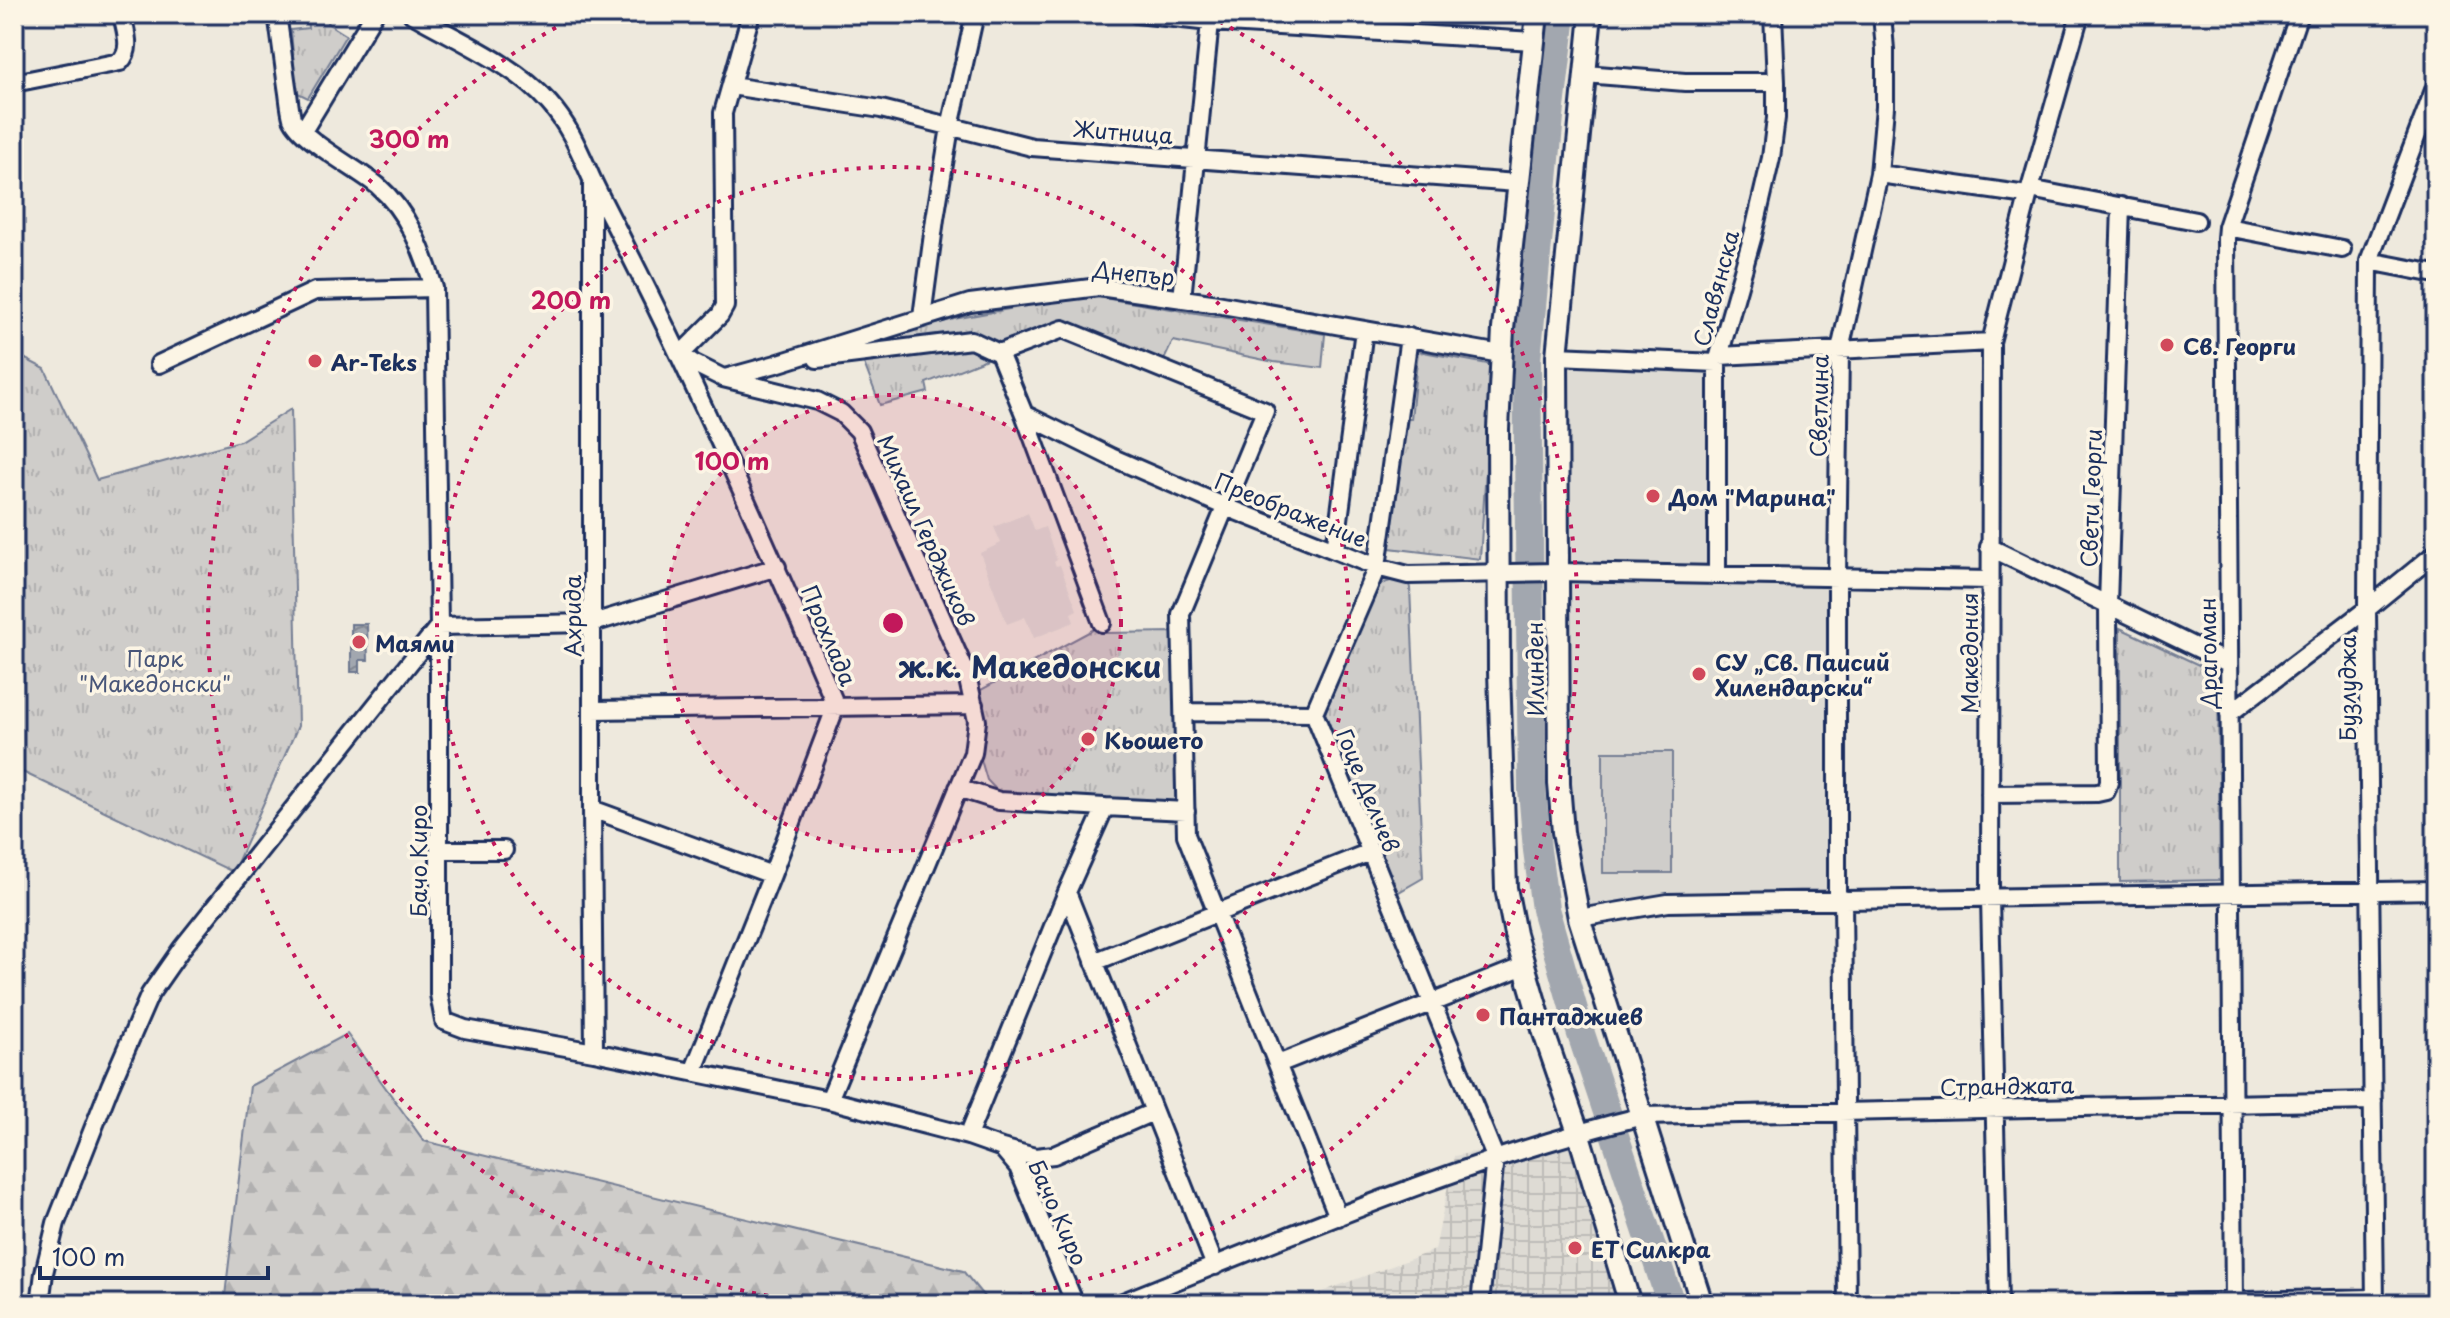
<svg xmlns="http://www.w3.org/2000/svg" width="2450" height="1318" viewBox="0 0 2450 1318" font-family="'Playpen Sans',sans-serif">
<defs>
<pattern id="industrial-grid" width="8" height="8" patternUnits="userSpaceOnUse" patternTransform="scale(2)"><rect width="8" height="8" fill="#dedbd4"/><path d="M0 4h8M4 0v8" fill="none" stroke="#bebcb8"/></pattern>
<pattern id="forest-firs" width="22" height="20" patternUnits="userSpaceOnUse" patternTransform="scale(2)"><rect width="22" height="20" fill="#cfcdca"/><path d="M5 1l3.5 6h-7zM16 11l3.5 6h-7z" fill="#b1b0b0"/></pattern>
<pattern id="park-tufts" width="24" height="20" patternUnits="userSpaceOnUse" patternTransform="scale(2)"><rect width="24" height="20" fill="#cfcdca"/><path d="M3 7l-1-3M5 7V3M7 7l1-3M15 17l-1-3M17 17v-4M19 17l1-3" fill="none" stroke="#b1b0b0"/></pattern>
<pattern id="water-waves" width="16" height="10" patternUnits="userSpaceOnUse" patternTransform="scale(2)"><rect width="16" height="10" fill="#a2a7af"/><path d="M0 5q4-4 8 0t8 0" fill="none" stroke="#838892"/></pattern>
</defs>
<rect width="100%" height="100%" fill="#eee9dd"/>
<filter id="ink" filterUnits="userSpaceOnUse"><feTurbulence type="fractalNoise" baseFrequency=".0125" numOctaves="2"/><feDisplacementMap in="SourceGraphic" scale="16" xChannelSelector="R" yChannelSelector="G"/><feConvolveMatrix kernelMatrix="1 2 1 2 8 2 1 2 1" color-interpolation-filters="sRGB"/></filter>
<g filter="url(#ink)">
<!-- built -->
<path fill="#dedbd4" d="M1563 361 1712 367 1711 567 1564 565Z
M1028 513 1035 531 1045 527 1057 560 1054 562 1056 566 1060 565 1077 610 1071 613 1074 622 1034 638 1025 617 1007 624 980 553 1001 543 994 527Z
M1568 580 1832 581 1829 891 1676 892 1590 906 1574 855 1568 766Z"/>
<!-- industrial -->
<path fill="url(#industrial-grid)" d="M1578 1132 1630 1304H1289L1435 1250 1454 1156Z"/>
<!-- forest -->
<path fill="url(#forest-firs)" stroke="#757e94" stroke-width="2" d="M347 1034 424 1141 963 1271 990 1304H224L250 1086Z"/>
<!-- park -->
<path fill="url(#park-tufts)" stroke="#757e94" stroke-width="2" d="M307 14H332L327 23 346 35 308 98 296 92 291 30 308 28Z
M1239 14H1440V26Z
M1085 295 1325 334 1322 368 1274 362 1173 341 1164 360 1064 319 995 347 829 354 954 319Z
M967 344 989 358 926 383 928 392 880 405 862 358Z
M1418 351 1493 365 1480 559 1390 548 1398 428 1402 419H1411Z
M14 353 45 369 97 480 240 441 291 409 298 726 233 872 14 768Z
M1393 580 1408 582 1410 588 1423 878 1397 893 1325 713 1376 590 1381 584Z
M1100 626 1103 633 1178 632 1182 809 1002 796 987 780 979 753 977 692Z
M2120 628 2218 674 2220 880 2120 882Z"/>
<!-- garden -->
<path fill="#cfcdca" stroke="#757e94" stroke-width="2" d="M1603 752H1672V873H1603Z"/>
<!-- water -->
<path fill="url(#water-waves)" stroke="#6c778f" stroke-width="2" d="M351 624H367L368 660H360V672H351Z"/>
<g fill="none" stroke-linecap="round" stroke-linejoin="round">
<!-- river -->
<path stroke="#a2a7af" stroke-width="28" d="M1562 14 1550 116 1527 360 1532 789 1537 850 1545 909 1580 1031 1671 1304"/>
<!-- minor casing -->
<g stroke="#1b2f5e" stroke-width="22">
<path id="minor" d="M277 14C281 40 284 67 288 93 289 101 290 111 292 118 301 140 358 169 378 186 408 212 423 251 434 288L439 626V994L444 1021 465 1029 594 1052 829 1100 968 1136 1002 1148 1018 1167 1075 1304
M412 14C457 40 515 64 549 103 569 125 579 150 591 177 602 201 615 224 626 247 702 397 770 552 836 706L772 875 693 1072
M1137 14 1210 22 1534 41
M1585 74 1685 82H1776
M14 83 120 62C133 49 125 31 122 14
M731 86 881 109 1032 147 1517 183
M303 131 374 14
M1879 174 2027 195 2030 189 2196 221
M592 184V809L594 1052
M2227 227 2342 249
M2369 261 2436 274
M1182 299 1210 22
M922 317 935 219 950 127 975 14
M1409 337 1377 567 1314 713 1495 1157 1480 1304
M999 353 1063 329 1265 411 1181 614 1186 835 1338 1217
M681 354 720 315 725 306 723 113 751 14
M682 355 693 363 723 378 817 401 841 413 859 431 967 675 977 721 973 753 829 1100
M1557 356 1717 363
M1719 356 1991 342
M817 359 971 340 999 353 1024 414 1102 623
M159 364 315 291 434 288
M725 378 776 364 970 303 1099 287 1211 303 1501 354
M1024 414 1111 457 1226 507 1377 567 1408 575 1557 572 1990 580
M1989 547 2228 663
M1335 550 1364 330
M1717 575V363L1753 235 1771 158 1776 118V82L1773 14
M592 710 974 705
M1184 712 1314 713
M2229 714 2367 609 2436 553
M958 788 999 801 1105 807
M1990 794 2097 793 2106 791 2109 782 2108 604 2121 206
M592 809 772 875
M440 850H504
M1067 892 1215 1266
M1837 899V577L1840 350 1879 174 1885 107V50L1882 14
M1843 899 1847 1304
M1579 918 1668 903 2436 890
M1094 962 1370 852
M1278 1064 1524 966
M968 1136 1067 892 1105 807 1186 811
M1002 1148 1035 1157 1054 1155 1153 1112
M40 1304 44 1273 56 1223 110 1086 150 994 182 948 439 626 593 623 777 567
M1118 1304C1291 1236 1462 1160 1643 1116L2373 1101
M1999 1304 1990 898 1991 342 2030 189 2080 14
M2117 1304 2375 1298
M2234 1304 2226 238 2227 227 2299 14
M2375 1304 2367 609 2369 261 2436 85"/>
</g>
<!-- major casing -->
<g stroke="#1b2f5e" stroke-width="26">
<path id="major" d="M1537 14 1503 329 1498 429 1499 671 1506 888 1515 934 1544 1033 1578 1132 1630 1304
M1591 14 1557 356 1559 784 1563 832 1579 918 1702 1304"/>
</g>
<!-- minor -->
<use href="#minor" stroke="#fcf5e5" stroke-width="16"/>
<!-- major -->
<use href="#major" stroke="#fcf5e5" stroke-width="20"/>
</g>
</g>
<!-- distance rings -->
<circle cx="893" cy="623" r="228" fill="#c2185b" fill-opacity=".12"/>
<g fill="none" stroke="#c2185b" stroke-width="4" stroke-dasharray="4 8">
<circle cx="893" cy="623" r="228"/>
<circle cx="893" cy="623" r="456"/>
<path d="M827 1304A684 684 0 0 1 577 16M1209 16A684 684 0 0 1 959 1304"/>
</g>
<!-- markers -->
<g fill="#d1495b" stroke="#fcf5e5" stroke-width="3">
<circle cx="2167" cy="345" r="8"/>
<circle cx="315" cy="361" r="8"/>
<circle cx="1653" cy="496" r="8"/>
<circle cx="359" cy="642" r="8"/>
<circle cx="1699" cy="674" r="8"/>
<circle cx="1088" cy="739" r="8"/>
<circle cx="1483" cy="1015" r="8"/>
<circle cx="1575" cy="1248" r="8"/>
</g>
<g text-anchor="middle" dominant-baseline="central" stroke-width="7" stroke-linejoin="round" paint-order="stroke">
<!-- street labels -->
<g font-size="22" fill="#1b2f5e" stroke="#fcf5e5">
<text transform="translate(1123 131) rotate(4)">Житница</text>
<text transform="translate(1134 272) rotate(6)">Днепър</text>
<text transform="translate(1715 288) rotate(-75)">Славянска</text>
<text transform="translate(1818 406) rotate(-89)">Светлина</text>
<text transform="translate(2090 498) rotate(-88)">Свети Георги</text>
<text transform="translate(1291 509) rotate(22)">Преображение</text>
<text transform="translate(927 530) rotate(66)">Михаил Герджиков</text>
<text transform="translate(571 616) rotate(-90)">Ахрида</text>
<text transform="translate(830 635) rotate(67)">Прохлада</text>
<text transform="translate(1968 653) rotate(-90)">Македония</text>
<text transform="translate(2207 653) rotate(-91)">Драгоман</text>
<text transform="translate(1534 669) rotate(-91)">Илинден</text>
<text transform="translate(2346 688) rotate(-90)">Бузлуджа</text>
<text transform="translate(1369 790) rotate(68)">Гоце Делчев</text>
<text transform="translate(417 861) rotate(-90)">Бачо Киро</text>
<text transform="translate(2007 1085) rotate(-1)">Странджата</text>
<text transform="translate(1059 1212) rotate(66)">Бачо Киро</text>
</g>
<!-- poi labels -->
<g font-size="22" font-weight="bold" fill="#1b2f5e" stroke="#fcf5e5" text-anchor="start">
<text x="2183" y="345">Св. Георги</text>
<text x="331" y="361">Ar-Teks</text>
<text x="1669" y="496">Дом "Марина"</text>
<text x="375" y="642">Маями</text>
<text x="1715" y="661">СУ „Св. Паисий<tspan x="1715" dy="25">Хилендарски“</tspan></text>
<text x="1104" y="739">Кьошето</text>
<text x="1499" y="1015">Пантаджиев</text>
<text x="1591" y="1248">ЕТ Силкра</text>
</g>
<!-- park labels -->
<g font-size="22" fill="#485679" stroke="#fcf5e5">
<text x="155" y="657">Парк<tspan x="155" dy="25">"Македонски"</tspan></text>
</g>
<!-- district labels -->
<g font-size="30" font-weight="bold" fill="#1b2f5e" stroke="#fcf5e5">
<text x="1030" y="665">ж.к. Македонски</text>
</g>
</g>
<circle cx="893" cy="623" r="12" fill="#c2185b" stroke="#fcf5e5" stroke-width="4"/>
<g font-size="24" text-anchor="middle" font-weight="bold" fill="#c2185b" stroke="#fcf5e5" stroke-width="7" stroke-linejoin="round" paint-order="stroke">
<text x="409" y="148">300 m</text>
<text x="571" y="309">200 m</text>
<text x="732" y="470">100 m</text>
</g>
<!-- margin -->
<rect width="2450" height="1318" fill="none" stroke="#fcf5e5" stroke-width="48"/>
<rect x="24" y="24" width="2402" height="1270" fill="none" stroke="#1b2f5e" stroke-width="3" filter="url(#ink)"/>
<!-- scale -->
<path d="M40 1266v12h228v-12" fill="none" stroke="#1b2f5e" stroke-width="4"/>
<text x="52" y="1266" font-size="24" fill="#1b2f5e" stroke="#fcf5e5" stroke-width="6" paint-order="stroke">100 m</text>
</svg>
